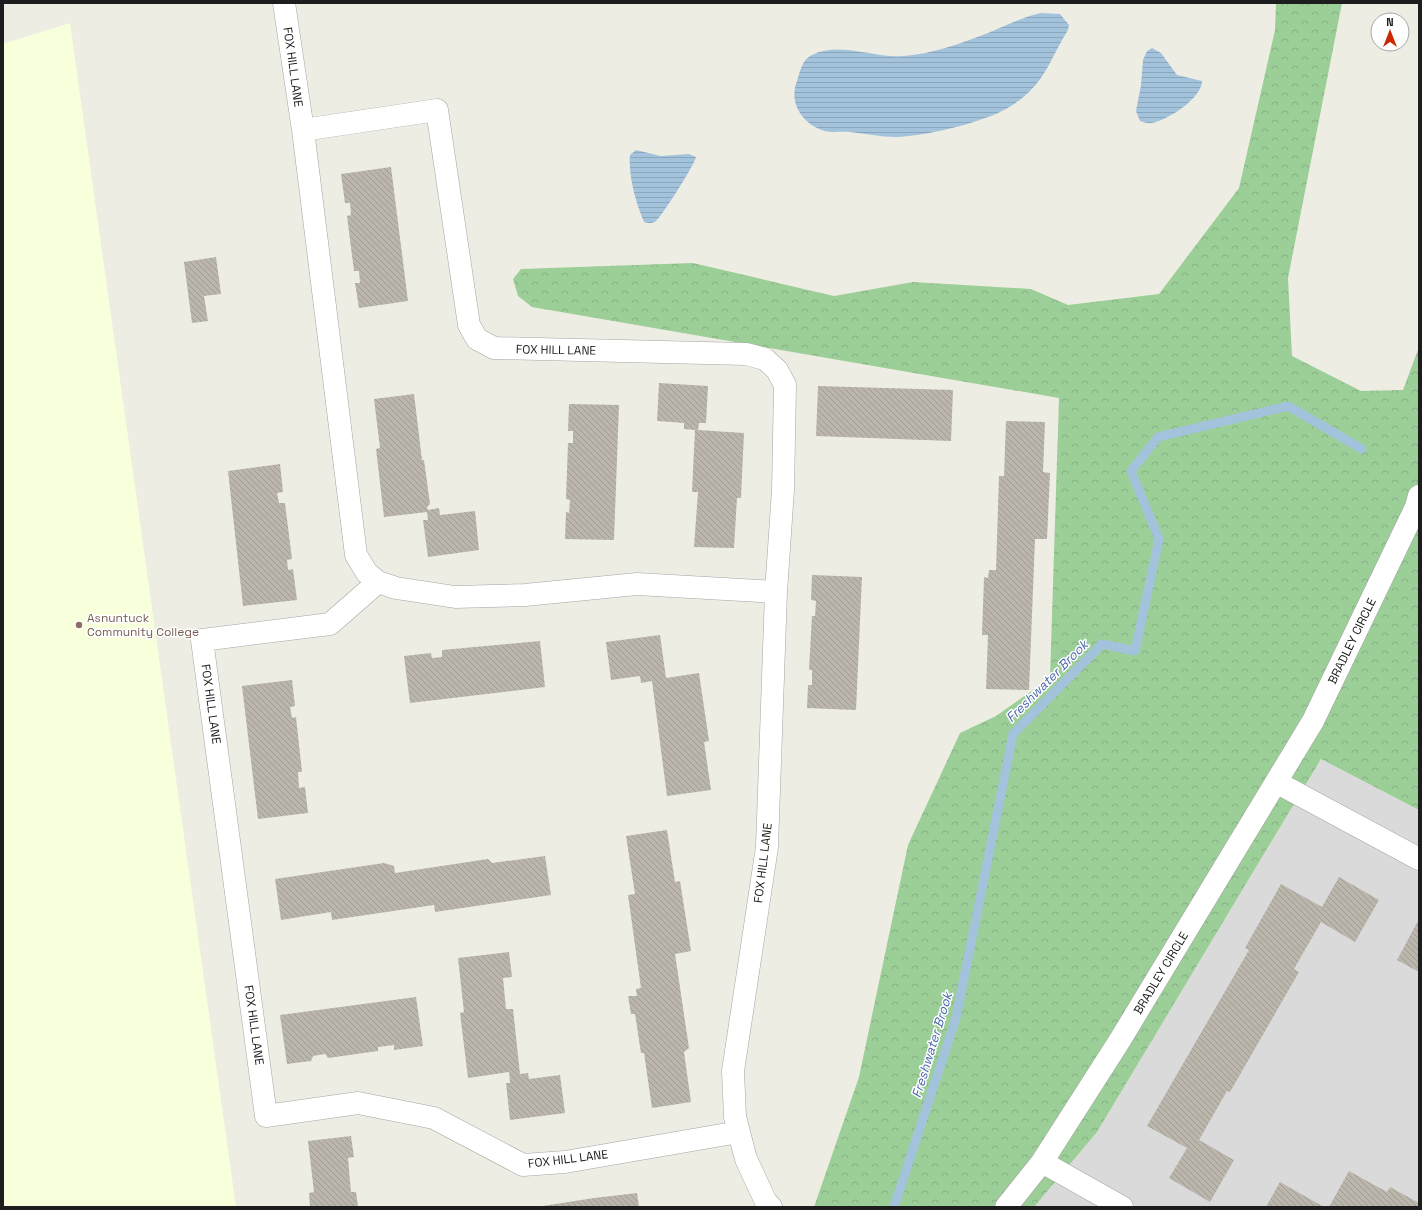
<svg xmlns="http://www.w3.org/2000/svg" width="1422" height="1210" viewBox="0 0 1422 1210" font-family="'Space Grotesk',sans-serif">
<defs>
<pattern id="forest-crowns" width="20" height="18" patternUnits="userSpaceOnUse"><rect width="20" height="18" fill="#9cce98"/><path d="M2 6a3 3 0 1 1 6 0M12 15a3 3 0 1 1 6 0" fill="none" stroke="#86b083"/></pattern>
<pattern id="water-rules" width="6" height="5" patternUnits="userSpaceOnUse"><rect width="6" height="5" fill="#a3c3dc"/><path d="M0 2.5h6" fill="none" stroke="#8ca7bc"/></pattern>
<pattern id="building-back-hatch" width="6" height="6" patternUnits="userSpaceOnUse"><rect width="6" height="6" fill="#bbb6ac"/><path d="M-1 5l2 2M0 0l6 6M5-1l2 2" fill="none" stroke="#a09c94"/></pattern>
</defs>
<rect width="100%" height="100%" fill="#eeede3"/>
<!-- residential -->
<path fill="#dbdada" d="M1321 759 1419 810V1207H1034L1097 1132Z"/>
<!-- education -->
<path fill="#f8ffdb" d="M70 23 236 1207H3V44Z"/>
<!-- forest -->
<path fill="url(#forest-crowns)" d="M1276 3H1342L1288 278 1292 356 1361 391 1403 390 1419 347V810L1321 759 1097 1132 1034 1207H814L859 1077 908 845 960 733 996 716 1050 678 1059 398 532 307 518 296 513 279 521 269 693 263 834 296 913 282 1031 289 1068 305 1159 294 1239 188 1275 30Z"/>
<!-- water -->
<path fill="url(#water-rules)" d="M1041 13 1060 14 1069 25 1068 30C1055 50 1047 75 1030 91 1018 103 1001 113 985 118 961 127 934 133 909 136 889 139 869 134 850 132 842 131 833 133 825 131 803 125 788 103 797 81 800 72 802 59 812 55 841 41 874 59 904 56 932 54 962 43 988 33 1006 26 1022 17 1041 13Z
M1152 48 1161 53 1177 75 1202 81C1202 98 1168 120 1152 123 1148 124 1144 122 1140 121L1136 111 1141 85 1143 60 1147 51Z
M636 150 661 156 689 154 696 157C695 164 662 216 656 221 652 224 648 223 644 222 636 203 628 176 630 155Z"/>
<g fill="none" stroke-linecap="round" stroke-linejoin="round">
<!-- stream -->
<path stroke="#a3c3dc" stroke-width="9" d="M894 1207 956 1018 1013 734 1102 644 1135 651 1159 539 1131 471 1158 437 1288 406 1362 449"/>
</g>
<!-- building -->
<path fill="url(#building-back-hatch)" d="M391 167 408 301 359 308 355 283H360L359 271H354L347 216 351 215 350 203H345L341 174Z
M216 257 221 294 204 296 208 321 192 323 184 262Z
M659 383 708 386 706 423H699L698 430 744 433 741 498H737L734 548 694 547 698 492H692L695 430 684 429V423L657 421Z
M818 386 953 390 951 441 816 436Z
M414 394 422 460H424L430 504 427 507 428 510 439 508 440 515 475 511 479 550 428 557 423 520H428L427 512 384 517 376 449 380 448 374 399Z
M569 404 619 405 614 540 565 539 566 512 569 513 570 500 566 499 568 443H573V431H568Z
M1006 421 1045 422 1043 472 1050 473 1047 539H1035L1029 690 986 689 988 635H982L984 577 988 578 989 570H996L999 476H1004Z
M280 464 283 492 277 493 279 503H285L292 559 287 560 288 570 293 569 297 600 243 606 228 471Z
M812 575 862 577 856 710 807 708 808 685H812V670H809L812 616H815L816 601 811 600Z
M660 635 666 678 699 673 709 741 704 742 711 790 667 796 652 681 641 683 640 676 611 680 606 642Z
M540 641 545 687 410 703 404 656 431 653 432 658 442 657V650Z
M292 680 295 706 290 707 292 718 296 717 302 772H298L299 788 305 787 308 813 258 819 242 686Z
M667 830 675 882 680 881 691 951 675 954 689 1048 684 1052 691 1102 652 1108 644 1053H641L635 1014H631L628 996H637L636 989 641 988 628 895 635 894 626 836Z
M545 856 551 895 435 912 434 905 332 920 331 912 281 920 275 879 384 863 394 866 395 873 488 859 492 863Z
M1339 877 1379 900 1355 942 1321 922 1294 969 1299 972 1230 1092 1227 1091 1199 1140 1234 1160 1210 1202 1169 1178 1187 1148 1147 1126 1249 950 1245 948 1281 884 1322 907Z
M1419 919V972L1397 960Z
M509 952 512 977 503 978 506 1009H513L520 1074 528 1073 529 1079 560 1075 565 1113 510 1120 506 1083H510L509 1072 468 1078 460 1013 464 1012 458 958Z
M416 997 423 1046 394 1050V1045L378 1047V1051L328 1058 325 1054 313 1056 311 1061 287 1064 280 1015Z
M351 1136 354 1157 348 1158 351 1192H356L358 1207H310L309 1193 314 1192 308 1141Z
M1349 1171 1387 1192 1390 1187 1419 1203V1207H1329Z
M1280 1182 1324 1207H1266Z
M637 1193 639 1207H536L594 1198Z"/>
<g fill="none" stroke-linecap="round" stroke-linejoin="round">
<!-- minor casing -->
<g stroke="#a4a4a4" stroke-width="23">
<path id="minor" d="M284 3 303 130 356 555 367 573 378 582 396 588 455 597 525 595 637 584 776 592
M303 130 437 110 469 325 477 339 494 348 746 354 765 359 777 370 785 385 783 490 776 592 767 847 733 1071 735 1117 746 1159 766 1202 771 1207
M378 582 330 624 202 640 266 1116 358 1103 434 1118 523 1165 565 1162 739 1132
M1276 782 1419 859
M1042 1162 1122 1207
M1006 1207 1042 1162 1120 1040 1313 721 1416 507 1419 496"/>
</g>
<!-- minor -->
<use href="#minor" stroke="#fff" stroke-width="22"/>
</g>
<!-- markers -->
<circle fill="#8d6e63" stroke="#fff" stroke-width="1.5" cx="79" cy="625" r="4"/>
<g text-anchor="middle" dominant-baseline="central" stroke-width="3" stroke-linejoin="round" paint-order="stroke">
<!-- street labels -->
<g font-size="12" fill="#1d1d1d" stroke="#fff">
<text transform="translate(293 67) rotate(82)">FOX HILL LANE</text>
<text transform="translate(556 350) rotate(1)">FOX HILL LANE</text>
<text transform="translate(1352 641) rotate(-64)">BRADLEY CIRCLE</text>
<text transform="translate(211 704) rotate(82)">FOX HILL LANE</text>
<text transform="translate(763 863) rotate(-83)">FOX HILL LANE</text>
<text transform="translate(1161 973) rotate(-59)">BRADLEY CIRCLE</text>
<text transform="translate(254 1025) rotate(82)">FOX HILL LANE</text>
<text transform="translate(568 1159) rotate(-7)">FOX HILL LANE</text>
</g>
<!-- education labels -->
<g font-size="12" fill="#785e54" stroke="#fff" text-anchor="start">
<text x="87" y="618">Asnuntuck<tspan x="87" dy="14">Community College</tspan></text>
</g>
<!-- water labels -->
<g font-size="13" font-style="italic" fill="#4a67ac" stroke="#fff">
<text transform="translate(1047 681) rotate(-45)">Freshwater Brook</text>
<text transform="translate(932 1045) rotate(-73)">Freshwater Brook</text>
</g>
</g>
<!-- border -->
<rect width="1422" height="1210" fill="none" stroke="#1d1d1d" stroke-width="8"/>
<!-- north arrow -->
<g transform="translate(1390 32)"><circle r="19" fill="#ffffff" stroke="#a5a5a5"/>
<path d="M0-3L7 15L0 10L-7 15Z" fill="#ca2a01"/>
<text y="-6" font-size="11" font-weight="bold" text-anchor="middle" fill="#1d1d1d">N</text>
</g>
</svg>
